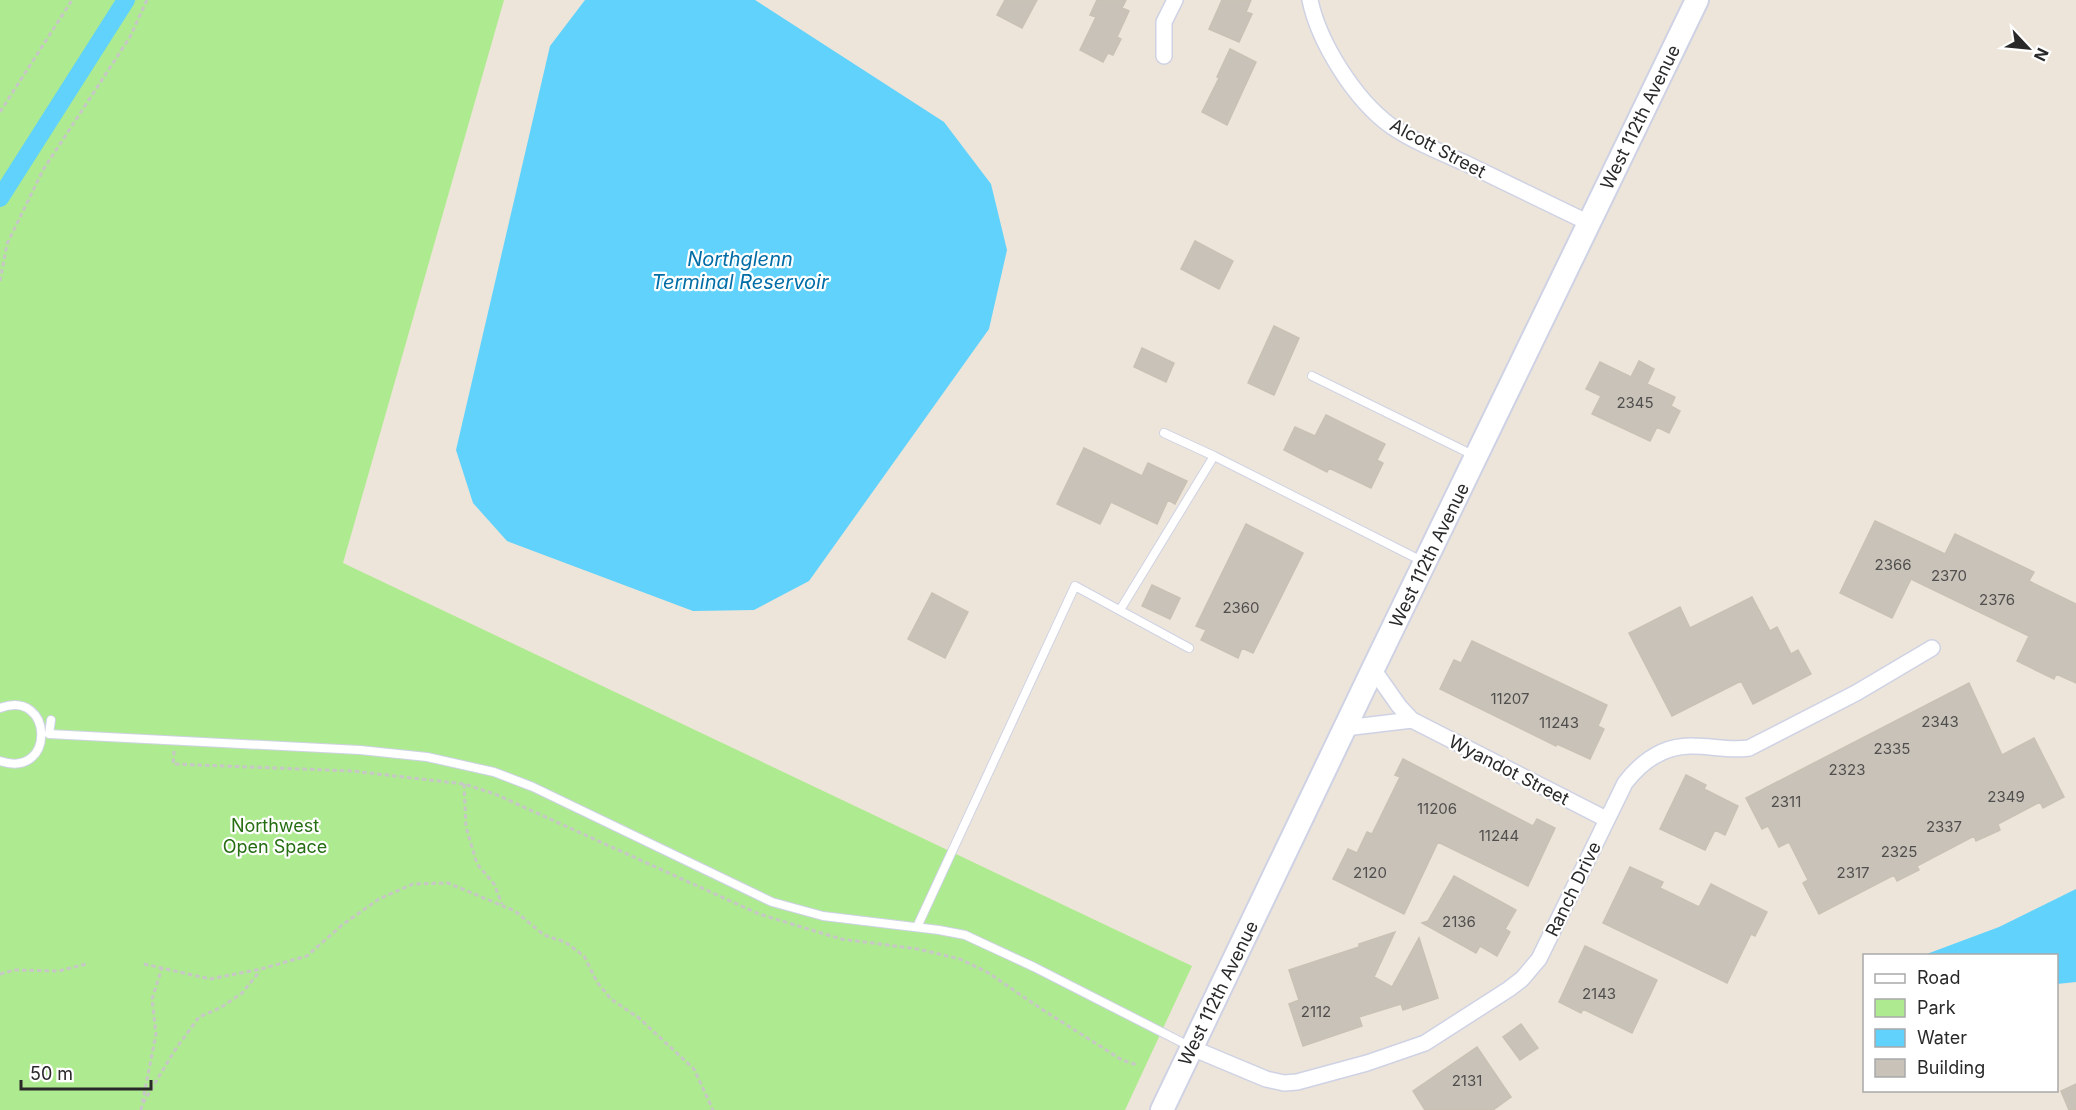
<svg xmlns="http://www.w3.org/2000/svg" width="2076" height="1110" viewBox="0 0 2076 1110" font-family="Inter,sans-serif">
<rect width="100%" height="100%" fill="#ede5d9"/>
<!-- green -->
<path fill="#aeea8f" d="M0 0H504L343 563 1192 966 1125 1110H0Z"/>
<!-- water -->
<path fill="#60d2fc" d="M585 0H755L944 122 991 184 1007 250 989 329 809 581 754 610 693 611 507 541 473 503 456 450 550 46Z
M2076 889V982L2057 984 2056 956 1924 955 1999 927Z"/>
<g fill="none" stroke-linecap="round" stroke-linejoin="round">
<!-- canal -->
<path stroke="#60d2fc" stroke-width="18" d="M0 198 126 0"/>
</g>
<!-- building -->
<path fill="#c8c2b9" stroke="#c9c1b3" stroke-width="1.5" d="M1005 0H1037L1022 28 997 15Z
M1097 0H1126L1122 8 1129 11 1117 37 1121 39 1113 55 1108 53 1103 62 1080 50 1096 17 1090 15Z
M1222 0H1251L1246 12 1252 14 1239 42 1209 29Z
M1230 49 1256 62 1227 125 1202 112 1219 78 1217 77Z
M1195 241 1233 261 1219 289 1181 269Z
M1274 326 1299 338 1274 395 1248 383Z
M1142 348 1174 363 1166 382 1134 367Z
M1639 361 1654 369 1647 384 1675 397 1671 406 1680 411 1669 433 1657 427 1650 441 1592 414 1601 396 1586 389 1600 362 1631 377Z
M1326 415 1385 444 1377 460 1383 463 1371 488 1329 468 1327 472 1284 450 1295 427 1315 436Z
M1084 448 1142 476 1148 463 1187 481 1175 504 1168 500 1157 524 1111 502 1100 524 1057 504Z
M1875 521 1945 554 1955 534 2034 572 2029 581 2076 604V683L2056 674 2054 679 2017 661 2029 636 1911 579 1892 618 1840 593Z
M1246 524 1303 553 1253 653 1242 648 1238 658 1201 640 1206 630 1196 626Z
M1152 585 1180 598 1170 619 1142 606Z
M932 593 968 612 945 658 908 639Z
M1752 597 1770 631 1777 627 1791 654 1798 650 1811 674 1753 704 1741 681 1672 716 1629 633 1680 607 1690 628Z
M1472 641 1607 705 1598 726 1604 729 1590 759 1557 744 1556 746 1440 689 1454 660 1461 663Z
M1969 683 2002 755 2034 738 2064 797 2043 808 2040 802 1998 824 2000 830 1976 841 1974 836 1917 866 1919 870 1897 881 1894 875 1819 914 1803 883 1808 880 1789 842 1779 847 1768 826 1762 829 1746 798Z
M1403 759 1533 826 1537 819 1555 828 1528 886 1438 842 1404 914 1333 879 1348 849 1357 853 1367 832 1372 834 1400 777 1395 775Z
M1686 775 1706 785 1704 789 1738 806 1725 835 1715 830 1705 850 1660 829Z
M1630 867 1663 882 1660 888 1699 907 1711 884 1767 912 1755 936 1751 934 1727 983 1603 923Z
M1454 876 1516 910 1505 929 1510 932 1497 956 1480 946 1476 953 1422 923 1428 921Z
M1395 932 1374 977 1392 987 1419 938 1438 998 1403 1010 1401 1004 1359 1017 1362 1026 1303 1046 1289 1004 1299 1000 1289 970 1359 947V944Z
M1585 946 1657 980 1632 1033 1583 1009 1581 1013 1559 1002Z
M1521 1024 1538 1048 1520 1060 1503 1037Z
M1477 1047 1511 1097 1493 1110H1425L1413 1091Z
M2076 1084V1110H2069L2061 1091Z"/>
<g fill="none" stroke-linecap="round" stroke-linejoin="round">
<!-- service casing -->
<g stroke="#ced2e4" stroke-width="10">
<path id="service" d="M1312 376 1475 456
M1214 456 1422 561
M1120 610 1214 456 1164 433
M0 708C54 688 56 780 0 761
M51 720 49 734 360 750 427 757 494 772 533 787 772 902 823 916 939 930 965 935 1034 967 1191 1047
M917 927 1075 586 1189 648"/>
</g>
<!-- minor casing -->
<g stroke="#ced2e4" stroke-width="18">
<path id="minor" d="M1310 0C1319 43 1355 100 1391 126 1413 141 1440 152 1465 163 1506 183 1548 203 1589 223
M1164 56V22L1175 0
M1373 669 1399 706 1412 720 1606 819
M1345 728 1412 720
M1192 1048 1266 1079 1284 1083 1297 1082 1367 1063 1425 1043 1509 989 1522 979 1539 959 1625 783C1642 761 1664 745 1693 746 1712 746 1730 751 1749 748L1856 693 1932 648"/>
</g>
<!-- secondary casing -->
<g stroke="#ced2e4" stroke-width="26">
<path id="secondary" d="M1162 1110 1373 669 1697 0"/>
</g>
<!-- path -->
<path stroke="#c7c7c7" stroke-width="3" stroke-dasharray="4.5 3" stroke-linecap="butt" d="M0 112 72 0
M0 281 7 244 43 170 130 37 147 0
M174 751 173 764 352 771 464 784 495 794 759 914 841 939 918 949 960 959 987 972 1043 1010 1122 1060 1137 1065
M464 784 466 827 477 864 494 884 502 904
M144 964 210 979 261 969 307 956 342 925 379 899 413 884 448 883 515 911 544 935 565 942 584 956 597 982 611 999 639 1018 694 1069 713 1110
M0 974 15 970 59 971 86 964
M143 1103 175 1050 199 1017 220 1008 242 993 260 971
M141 1110 156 1034 152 999 162 968"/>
<!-- service -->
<use href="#service" stroke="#fff" stroke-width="8"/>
<!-- minor -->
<use href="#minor" stroke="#fff" stroke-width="15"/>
<!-- secondary -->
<use href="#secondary" stroke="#fff" stroke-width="22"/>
</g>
<g text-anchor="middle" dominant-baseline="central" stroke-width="4.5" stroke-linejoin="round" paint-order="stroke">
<!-- number labels -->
<g font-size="15" fill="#514f4d">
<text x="1635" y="402">2345</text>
<text x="1893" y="564">2366</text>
<text x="1949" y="575">2370</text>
<text x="1997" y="599">2376</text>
<text x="1241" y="607">2360</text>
<text x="1510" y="698">11207</text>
<text x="1940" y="721">2343</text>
<text x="1559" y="722">11243</text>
<text x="1892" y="748">2335</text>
<text x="1847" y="769">2323</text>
<text x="2006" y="796">2349</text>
<text x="1786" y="801">2311</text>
<text x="1437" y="808">11206</text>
<text x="1944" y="826">2337</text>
<text x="1499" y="835">11244</text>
<text x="1899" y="851">2325</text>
<text x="1370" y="872">2120</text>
<text x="1853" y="872">2317</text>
<text x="1459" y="921">2136</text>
<text x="1599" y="993">2143</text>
<text x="1316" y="1011">2112</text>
<text x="1467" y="1080">2131</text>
</g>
<!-- street labels -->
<g font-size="18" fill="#292929" stroke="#fff">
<text transform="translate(1640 117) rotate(-64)">West 112th Avenue</text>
<text transform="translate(1438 148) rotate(28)">Alcott Street</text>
<text transform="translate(1429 555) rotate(-64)">West 112th Avenue</text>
<text transform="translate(1509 770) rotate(27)">Wyandot Street</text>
<text transform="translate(1573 889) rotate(-64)">Ranch Drive</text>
<text transform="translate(1218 993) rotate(-64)">West 112th Avenue</text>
</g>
<!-- park labels -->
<g font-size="18" fill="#256e12" stroke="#fff">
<text x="275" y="825">Northwest<tspan x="275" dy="21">Open Space</tspan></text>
</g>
<!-- water labels -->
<g font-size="20" font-style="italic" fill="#006da6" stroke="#fff">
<text x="740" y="259">Northglenn<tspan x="740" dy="23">Terminal Reservoir</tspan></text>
</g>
</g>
<!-- legend -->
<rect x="1863" y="954" width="195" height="138" fill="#ffffff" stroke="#a9a9a9" stroke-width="1.5"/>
<rect x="1875" y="974" width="30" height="9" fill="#ffffff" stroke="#a9a9a9" stroke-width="1.5"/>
<text x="1917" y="984" font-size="18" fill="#292929">Road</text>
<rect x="1875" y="999" width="30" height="18" fill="#aeea8f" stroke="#a9a9a9" stroke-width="1.5"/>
<text x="1917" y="1014" font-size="18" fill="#292929">Park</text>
<rect x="1875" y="1029" width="30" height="18" fill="#60d2fc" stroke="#a9a9a9" stroke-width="1.5"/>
<text x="1917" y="1044" font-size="18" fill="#292929">Water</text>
<rect x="1875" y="1059" width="30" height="18" fill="#c8c2b9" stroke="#a9a9a9" stroke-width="1.5"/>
<text x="1917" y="1074" font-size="18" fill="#292929">Building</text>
<!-- north arrow -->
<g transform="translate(2028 48) rotate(116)" stroke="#ffffff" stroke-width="4.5" paint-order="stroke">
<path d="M0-4.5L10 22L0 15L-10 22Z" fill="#292929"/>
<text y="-9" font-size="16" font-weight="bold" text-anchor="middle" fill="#292929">N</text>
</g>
<!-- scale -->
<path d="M21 1080v9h130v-9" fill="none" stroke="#292929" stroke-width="3"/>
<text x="30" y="1080" font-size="18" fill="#292929" stroke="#ffffff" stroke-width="4.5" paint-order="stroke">50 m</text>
</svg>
